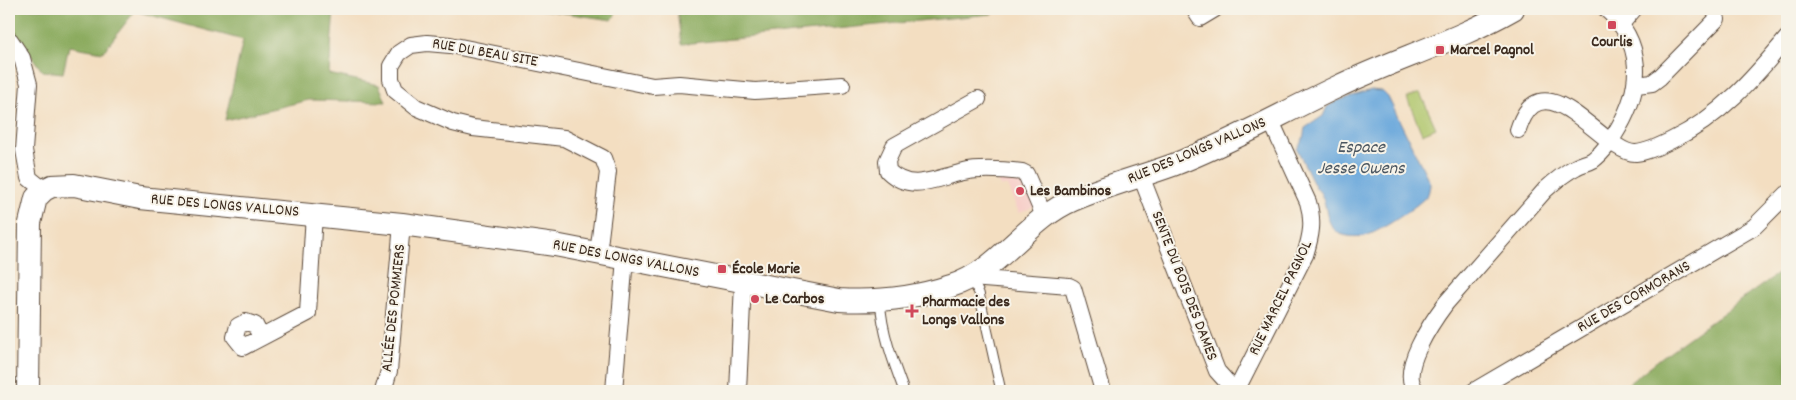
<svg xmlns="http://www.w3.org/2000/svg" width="1796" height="400" viewBox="0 0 1796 400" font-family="Dekko,sans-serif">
<rect width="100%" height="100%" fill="#f7f3e8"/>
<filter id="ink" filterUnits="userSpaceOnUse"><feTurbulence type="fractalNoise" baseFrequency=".02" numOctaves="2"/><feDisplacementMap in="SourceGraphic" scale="10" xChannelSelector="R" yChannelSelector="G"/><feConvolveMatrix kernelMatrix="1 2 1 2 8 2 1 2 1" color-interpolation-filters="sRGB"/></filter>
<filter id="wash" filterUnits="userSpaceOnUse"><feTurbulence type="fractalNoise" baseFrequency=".0096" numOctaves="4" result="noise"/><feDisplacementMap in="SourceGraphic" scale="20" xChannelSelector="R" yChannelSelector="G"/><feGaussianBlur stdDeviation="1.12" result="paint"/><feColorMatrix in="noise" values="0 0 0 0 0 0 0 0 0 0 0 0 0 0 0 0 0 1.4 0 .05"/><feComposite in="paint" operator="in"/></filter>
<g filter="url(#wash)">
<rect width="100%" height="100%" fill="#f3dec1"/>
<!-- built -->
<path fill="#f7d0ca" d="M995 174 1022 176 1036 206 1019 213 1007 185 1001 187Z"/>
<!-- green -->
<path fill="#aec569" stroke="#747844" d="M1420 93 1436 128 1422 134 1407 98Z"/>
<!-- forest -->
<path fill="#8aaa5d" stroke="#626a3e" d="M9 9H334L329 74 379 85 386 102 309 100 225 120 243 40 135 11 103 52 69 46 63 73 42 71 18 37 9 31Z
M537 9H619L612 20Z
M677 9H1007L991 14 681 44Z
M1787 267V391H1619L1662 357Z"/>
<!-- water -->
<path fill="#6aa8dc" stroke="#52697d" d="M1371 90 1382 91 1388 97 1430 183C1430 186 1429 191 1428 194 1422 204 1375 235 1364 236 1356 237 1344 237 1337 232 1323 222 1329 198 1316 188L1297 149 1303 139 1305 128 1323 116 1327 107 1337 101Z"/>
</g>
<g filter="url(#ink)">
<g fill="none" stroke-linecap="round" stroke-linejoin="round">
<!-- lane casing -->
<g stroke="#574536" stroke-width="11">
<path id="lane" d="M971 278 979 293 1001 391
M880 300C882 332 893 362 904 391"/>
</g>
<!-- street casing -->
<g stroke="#574536" stroke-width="18">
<path id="street" d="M1194 9 1200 18 1215 9
M1622 23 1634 9
M10 40 22 58 29 84 24 150 29 178 44 190
M1637 85 1652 83 1660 77 1717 19
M978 99 894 146 887 161 888 171C912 194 937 177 964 172 981 168 1004 170 1022 172L1026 174 1044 216
M1518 130C1543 53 1604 155 1636 153 1648 152 1662 145 1672 140 1720 117 1754 78 1787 38
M1141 176 1217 371 1235 391
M598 254 608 172 603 158 564 138 473 128 453 123 416 107 395 90 391 79V66L399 53 411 45 427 43 450 45 653 86 679 84 755 91 842 85
M971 278 1069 286 1073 288 1103 391
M261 337 255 325 246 322 238 326 235 337 243 347 308 313 314 214
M383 391 389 371 402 224
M614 391 625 258
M738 391 743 283
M1236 391 1305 255C1311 236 1314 222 1308 202L1271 121
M1417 391C1396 373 1434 319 1446 303L1545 190C1555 181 1564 173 1576 167 1581 164 1588 163 1593 160 1605 151 1612 139 1619 127 1643 85 1644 42 1606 9
M1474 391 1754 227 1787 194"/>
</g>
<!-- secondary casing -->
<g stroke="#574536" stroke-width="24">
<path id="secondary" d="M28 391 30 223 36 198 44 190 52 186 74 185 140 198 402 224 555 245 839 300C876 302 915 298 951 286 1000 271 1026 220 1073 200 1105 186 1140 177 1173 165 1230 143 1282 113 1337 87 1395 59 1457 41 1513 9"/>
</g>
<!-- lane -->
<use href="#lane" stroke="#fff" stroke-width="9"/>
<!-- street -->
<use href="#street" stroke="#fff" stroke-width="16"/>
<!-- secondary -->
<use href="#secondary" stroke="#fff" stroke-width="22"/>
</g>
</g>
<!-- markers -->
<g fill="#d1495b" stroke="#f7f3e8" stroke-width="2">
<rect x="1607" y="20" width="10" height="10" rx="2.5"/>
<rect x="1435" y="45" width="10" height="10" rx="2.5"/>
<circle cx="1020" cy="191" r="5"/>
<rect x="717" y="264" width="10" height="10" rx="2.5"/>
<circle cx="755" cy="299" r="5"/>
<path d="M909.5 303.5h5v5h5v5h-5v5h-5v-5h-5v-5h5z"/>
</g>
<g text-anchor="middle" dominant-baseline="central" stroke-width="4" stroke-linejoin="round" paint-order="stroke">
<!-- poi labels -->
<g font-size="16" font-weight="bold" fill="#3b2a1e" stroke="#f7f3e8" text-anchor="start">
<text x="1612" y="42" text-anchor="middle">Courlis</text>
<text x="1450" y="50">Marcel Pagnol</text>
<text x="1030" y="191">Les Bambinos</text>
<text x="732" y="269">École Marie</text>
<text x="765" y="299">Le Carbos</text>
<text x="922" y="302">Pharmacie des<tspan x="922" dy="18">Longs Vallons</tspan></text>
</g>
<!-- street labels -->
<g font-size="16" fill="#3b2a1e" stroke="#f7f3e8">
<text transform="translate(485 53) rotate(10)">RUE DU BEAU SITE</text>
<text transform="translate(1197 151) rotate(-23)">RUE DES LONGS VALLONS</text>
<text transform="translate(225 206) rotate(5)">RUE DES LONGS VALLONS</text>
<text transform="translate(626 259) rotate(11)">RUE DES LONGS VALLONS</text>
<text transform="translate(1184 286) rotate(69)">SENTE DU BOIS DES DAMES</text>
<text transform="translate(1634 297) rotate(-30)">RUE DES CORMORANS</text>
<text transform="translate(1281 298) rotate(-64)">RUE MARCEL PAGNOL</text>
<text transform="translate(394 308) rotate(-84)">ALLÉE DES POMMIERS</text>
</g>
<!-- water labels -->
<g font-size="18" font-style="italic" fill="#4b5660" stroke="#f7f3e8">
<text x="1361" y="148">Espace<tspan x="1361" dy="21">Jesse Owens</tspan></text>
</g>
</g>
<!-- margin -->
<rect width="1796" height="400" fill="none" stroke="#f7f3e8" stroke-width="30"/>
</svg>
